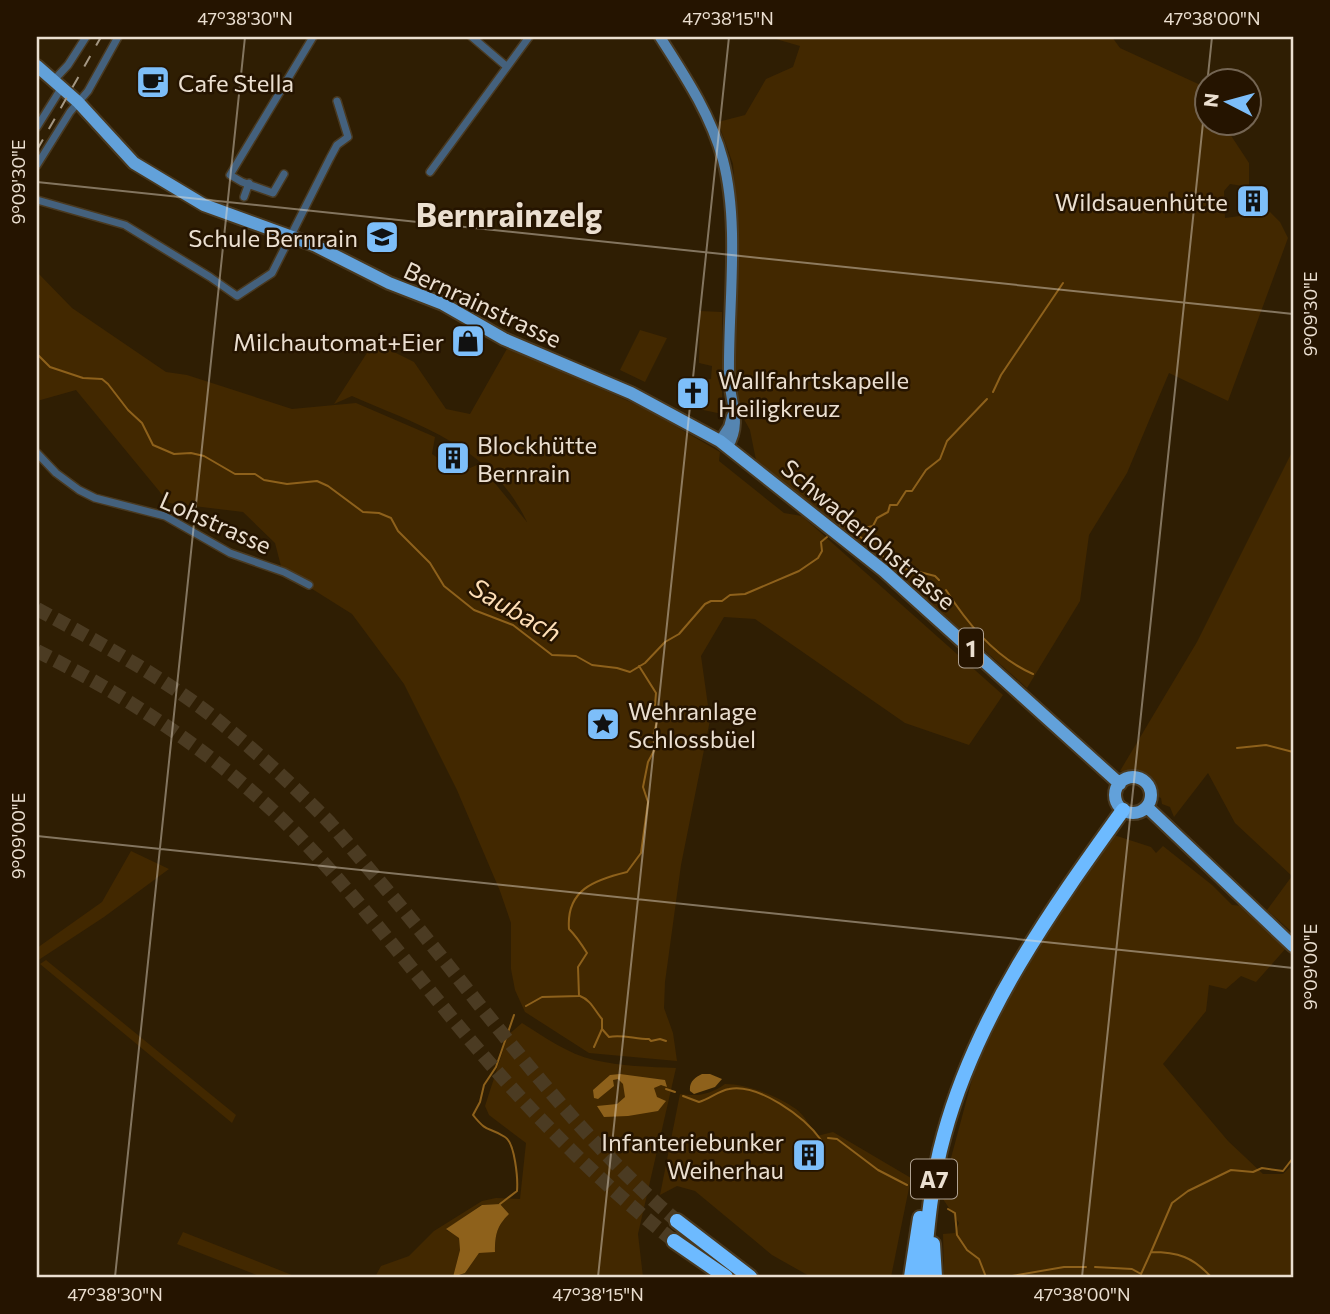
<svg xmlns="http://www.w3.org/2000/svg" width="1330" height="1314" viewBox="0 0 1330 1314" font-family="Commissioner,sans-serif">
<rect width="100%" height="100%" fill="#2f1e03"/>
<!-- green -->
<path fill="#422800" d="M769 37H1112L1120 48 1207 88 1208 122 1226 123 1228 131 1249 163V187L1230 184 1224 191 1225 218 1270 212 1280 222 1288 238 1228 401 1169 373 1127 473 1089 535 1080 601 1027 688 882 560 756 460 750 430 736 405V201L733 164 718 122 745 115 766 79 793 67 800 46Z
M37 272 72 308 166 372 187 375 292 409 356 403 435 437 432 454 459 473 479 464 527 522C491 447 423 427 352 396L334 404 374 342 414 362 446 409 470 414 508 347 646 409 720 452 719 461 784 513 802 516 1003 695 969 745 905 723 755 619 724 617 701 656 710 720 681 865 665 982 664 1008 673 1033 677 1061 589 1053 525 1012 515 990 511 969V923L500 891 457 790 404 684 352 614 282 570 275 543 243 512 169 503 76 390 37 401Z
M700 311 722 312V414L694 408 704 380 711 379 712 366 699 363Z
M640 330 667 338 645 382 620 370Z
M1293 450V933L1267 910 1292 876 1235 823 1208 773 1174 817 1170 807 1162 804 1161 798 1156 796 1147 779 1120 771 1197 642Z
M1114 835 1151 847 1156 853 1163 846 1212 885 1232 905 1244 906 1287 947 1256 982 1241 976 1226 989 1209 985 1206 1011 1163 1064 1228 1141 1263 1174H1283L1293 1164V1277H944L943 1234 955 1233 959 1223 943 1199 951 1158 974 1072 1003 1010 1047 934Z
M131 851 169 869 104 917 37 961V948L102 902Z
M46 960 236 1115 232 1123 40 964Z
M522 1023C544 1037 568 1054 594 1060 621 1066 649 1067 676 1068L638 1234 643 1277H455L465 1273 479 1253 495 1251C495 1234 497 1226 509 1214L500 1204 481 1205 446 1230 459 1237 460 1250 453 1277H375L381 1266 409 1256 434 1231 482 1201 496 1198 520 1199 526 1143 489 1115 485 1106 508 1035Z
M725 1084C747 1084 778 1096 796 1109 804 1115 811 1127 817 1136L833 1132 911 1178 891 1277H811L772 1255 695 1191 677 1186 660 1195 680 1094C698 1097 711 1094 725 1084Z
M183 1232 297 1277H262L177 1244Z"/>
<!-- water -->
<path fill="#8e611b" d="M620 1074 665 1080 667 1087 661 1085 654 1088 657 1097 666 1101 658 1111 628 1116 604 1117 597 1106 617 1104 625 1097 623 1084 618 1079 613 1080 614 1086 598 1099 594 1098 593 1090 610 1075Z
M702 1074H710L722 1079 715 1087 694 1094 690 1091C689 1082 695 1077 702 1074Z
M500 1204 509 1214C497 1226 495 1234 495 1252L479 1253 465 1273 453 1277 460 1250 459 1238 446 1229 482 1205Z"/>
<g fill="none" stroke-linecap="round" stroke-linejoin="round">
<!-- stream -->
<path stroke="#8e611b" stroke-width="2" d="M37 354 50 367 83 378 102 379 108 384 128 410 142 423 153 445 174 454 191 453 204 456 235 474H255L264 480 287 484 317 481 328 486 363 512 379 513 391 518 398 531 430 563 444 586 474 610 513 625 552 655 576 656 592 665 617 668 630 672 645 663 665 642 679 634 705 604 711 601H722L730 595 745 594 799 571 818 558 822 551 821 542 827 537
M993 392 1001 375 1063 283
M840 525 843 524 879 551 887 561 896 566 935 576 939 580
M857 535 864 528 873 526 877 518 888 512 890 505H897L906 491H912L926 470 940 459 947 441 987 399
M946 590C967 623 996 658 1033 674
M1237 748 1266 745 1293 752
M580 996C591 1000 595 1011 602 1019V1029L609 1037C621 1034 635 1039 649 1039L651 1041 660 1039 666 1041
M526 1006 542 997 579 996 578 967 587 953C582 945 576 936 569 929 566 890 594 880 627 872L641 853 648 802 643 787 648 762 655 749 653 737 658 717 655 705 656 693 639 666
M594 1047 602 1029
M666 1089 675 1092
M683 1096 699 1102C710 1099 718 1091 729 1089 758 1083 805 1117 821 1140
M828 1138 837 1139 878 1170 907 1185
M500 1204 517 1191C518 1179 515 1143 505 1137 488 1126 488 1134 473 1115L480 1102 484 1085 496 1067 514 1015
M948 1209 955 1213 957 1235 967 1250 979 1259 986 1277
M1151 1252 1172 1203 1188 1191 1231 1170 1253 1172 1262 1168 1283 1171 1293 1158
M1095 1267 1132 1269 1141 1274 1151 1252C1178 1252 1193 1257 1211 1277
M1006 1277 1064 1267H1086"/>
<!-- motorway-tunnel -->
<path stroke="#4b3b22" stroke-width="14" stroke-dasharray="14 7" stroke-linecap="butt" d="M37 609C100 643 165 678 221 723 259 754 296 788 330 823 345 840 360 858 374 875 473 990 561 1123 677 1221
M37 651C135 700 232 764 307 845 371 913 426 989 487 1060 544 1126 605 1187 674 1241"/>
<!-- minor casing -->
<g stroke="#493920" stroke-width="10">
<path id="minor" d="M472 37 506 66
M54 80 68 65 86 37
M37 127 62 87
M37 165 70 112 88 91 118 37
M430 172 529 37
M284 174 273 193 242 182 230 175 313 37
M244 197 249 183
M37 200 125 225 210 277 237 296 272 273 330 158 337 145 348 137 337 101
M37 453 56 473 79 490 95 498 165 516 230 553 284 572 309 585"/>
</g>
<!-- secondary casing -->
<g stroke="#493920" stroke-width="14">
<path id="secondary" d="M660 37C685 76 711 115 723 160 740 225 728 307 729 374 729 402 743 421 728 446
M720 441 729 427 732 416"/>
</g>
<!-- primary casing -->
<g stroke="#493920" stroke-width="16">
<path id="primary" d="M37 66 78 102 134 163 204 205 314 245 389 283 443 304 504 339 631 393 720 441 884 571 1120 784
M1115 795a18 18 0 1 1 36 0a18 18 0 1 1-36 0Z
M1147 807 1293 946"/>
</g>
<!-- motorway casing -->
<g stroke="#493920" stroke-width="18">
<path id="motorway" d="M677 1221 750 1277
M674 1241 726 1277
M933 1244 935 1277
M911 1277 920 1218
M923 1277C927 1230 931 1181 944 1135 977 1014 1051 910 1123 810"/>
</g>
<!-- minor -->
<use href="#minor" stroke="#44617d" stroke-width="7"/>
<!-- secondary -->
<use href="#secondary" stroke="#5585b1" stroke-width="10"/>
<!-- primary -->
<use href="#primary" stroke="#62a1da" stroke-width="12"/>
<!-- motorway -->
<use href="#motorway" stroke="#6dbaff" stroke-width="14"/>
<!-- rail -->
<path stroke="#a49783" stroke-width="2" stroke-dasharray="12 12" stroke-linecap="butt" d="M37 150 101 37"/>
</g>
<!-- ticks -->
<path fill="none" stroke="#ebdfd0" stroke-width="2" stroke-opacity="0.45" d="M37 182 1293 314M37 836 1293 968M115 1277 245 37M598 1277 729 37M1082 1277 1212 37"/>
<!-- icons -->
<defs>
<g id="cafe-square" transform="scale(1.75)"><rect x="-9" y="-9" width="18" height="18" rx="4" fill="#7dbef9" stroke="#251400"/><path d="M-5.5-4.5H6V0H3Q3 3.5 0 3.5H-2.5Q-5.5 3.5-5.5 0ZM3-3.2v2h1.7v-2ZM-6 4.5H4V6H-6Z" fill="#111"/></g>
<g id="building-square" transform="scale(1.75)"><rect x="-9" y="-9" width="18" height="18" rx="4" fill="#7dbef9" stroke="#251400"/><path d="M-4-6H4V6H1V3H-1V6H-4ZM-2.5-4.3h1.7v1.8h-1.7ZM.8-4.3h1.7v1.8H.8ZM-2.5-1h1.7V.8h-1.7ZM.8-1h1.7V.8H.8Z" fill="#111"/></g>
<g id="school-square" transform="scale(1.75)"><rect x="-9" y="-9" width="18" height="18" rx="4" fill="#7dbef9" stroke="#251400"/><path d="M0-5L7-2L0 1L-7-2ZM-4 1L0 2.5L4 1V4Q0 6-4 4Z" fill="#111"/></g>
<g id="shop-square" transform="scale(1.75)"><rect x="-9" y="-9" width="18" height="18" rx="4" fill="#7dbef9" stroke="#251400"/><path d="M-5-2.5h2.3a2.7 3.5 0 0 1 5.4 0H5L5.5 6h-11ZM-1.5-2.5h3a1.5 2.3 0 0 0-3 0Z" fill="#111"/></g>
<g id="church-square" transform="scale(1.75)"><rect x="-9" y="-9" width="18" height="18" rx="4" fill="#7dbef9" stroke="#251400"/><path d="M-1.2-6h2.4v3.5h3.3v2.4h-3.3V6h-2.4V-.1h-3.3v-2.4h3.3Z" fill="#111"/></g>
<g id="sight-square" transform="scale(1.75)"><rect x="-9" y="-9" width="18" height="18" rx="4" fill="#7dbef9" stroke="#251400"/><path d="M0-6L1.8-2.2L6-1.7L2.9 1.2L3.7 5.4L0 3.3L-3.7 5.4L-2.9 1.2L-6-1.7L-1.8-2.2Z" fill="#111"/></g>
</defs>
<g fill-rule="evenodd">
<use href="#cafe-square" x="153" y="82"/>
<use href="#building-square" x="1253" y="201"/>
<use href="#school-square" x="382" y="237"/>
<use href="#shop-square" x="468" y="341"/>
<use href="#church-square" x="693" y="393"/>
<use href="#building-square" x="453" y="458"/>
<use href="#sight-square" x="603" y="724"/>
<use href="#building-square" x="809" y="1155"/>
</g>
<g text-anchor="middle" dominant-baseline="central" stroke-width="5" stroke-linejoin="round" paint-order="stroke">
<!-- shield labels -->
<g fill="#251400" stroke="#b0a292" stroke-width="2">
<rect x="959" y="628.5" width="24" height="39" rx="5"/>
<rect x="911" y="1159.5" width="46" height="39" rx="5"/>
</g>
<g font-size="23" font-weight="bold" fill="#ebdfd0">
<text x="971" y="648">1</text>
<text x="934" y="1179">A7</text>
</g>
<!-- poi labels -->
<g font-size="24" fill="#ebdfd0" stroke="#251400" text-anchor="start">
<text x="178" y="82">Cafe Stella</text>
<text x="1228" y="201" text-anchor="end">Wildsauenhütte</text>
<text x="358" y="237" text-anchor="end">Schule Bernrain</text>
<text x="444" y="341" text-anchor="end">Milchautomat+Eier</text>
<text x="718" y="379">Wallfahrtskapelle<tspan x="718" dy="28">Heiligkreuz</tspan></text>
<text x="477" y="444">Blockhütte<tspan x="477" dy="28">Bernrain</tspan></text>
<text x="628" y="710">Wehranlage<tspan x="628" dy="28">Schlossbüel</tspan></text>
<text x="784" y="1141" text-anchor="end">Infanteriebunker<tspan x="784" dy="28">Weiherhau</tspan></text>
</g>
<!-- street labels -->
<g font-size="24" fill="#ebdfd0" stroke="#251400">
<text transform="translate(483 304) rotate(25)">Bernrainstrasse</text>
<text transform="translate(216 522) rotate(24)">Lohstrasse</text>
<text transform="translate(869 534) rotate(40)">Schwaderlohstrasse</text>
</g>
<!-- water labels -->
<g font-size="26" font-style="italic" fill="#fddeb6" stroke="#251400">
<text transform="translate(516 609) rotate(30)">Saubach</text>
</g>
<!-- district labels -->
<g font-size="32" font-weight="bold" fill="#ebdfd0" stroke="#251400">
<text x="509" y="214">Bernrainzelg</text>
</g>
</g>
<!-- border -->
<rect width="1330" height="1314" fill="none" stroke="#251400" stroke-width="77"/>
<!-- north arrow -->
<g transform="translate(1228 102) rotate(276)"><circle r="33" fill="#251400" stroke="#746553" stroke-width="2"/>
<path d="M0-5L12 26L0 18L-12 26Z" fill="#7dbef9"/>
<text y="-10" font-size="19" font-weight="bold" text-anchor="middle" fill="#ebdfd0">N</text>
</g>
<rect x="38" y="38" width="1254" height="1238" fill="none" stroke="#ebdfd0" stroke-width="2.5"/>
<g font-size="18" text-anchor="middle" fill="#ebdfd0">
<text x="245" y="25">47°38'30"N</text>
<text x="728" y="25">47°38'15"N</text>
<text x="1212" y="25">47°38'00"N</text>
<text transform="translate(19 182) rotate(-90)" y="6">9°09'30"E</text>
<text transform="translate(1311 314) rotate(-90)" y="6">9°09'30"E</text>
<text transform="translate(19 836) rotate(-90)" y="6">9°09'00"E</text>
<text transform="translate(1311 967) rotate(-90)" y="6">9°09'00"E</text>
<text x="115" y="1301">47°38'30"N</text>
<text x="598" y="1301">47°38'15"N</text>
<text x="1082" y="1301">47°38'00"N</text>
</g>
</svg>
